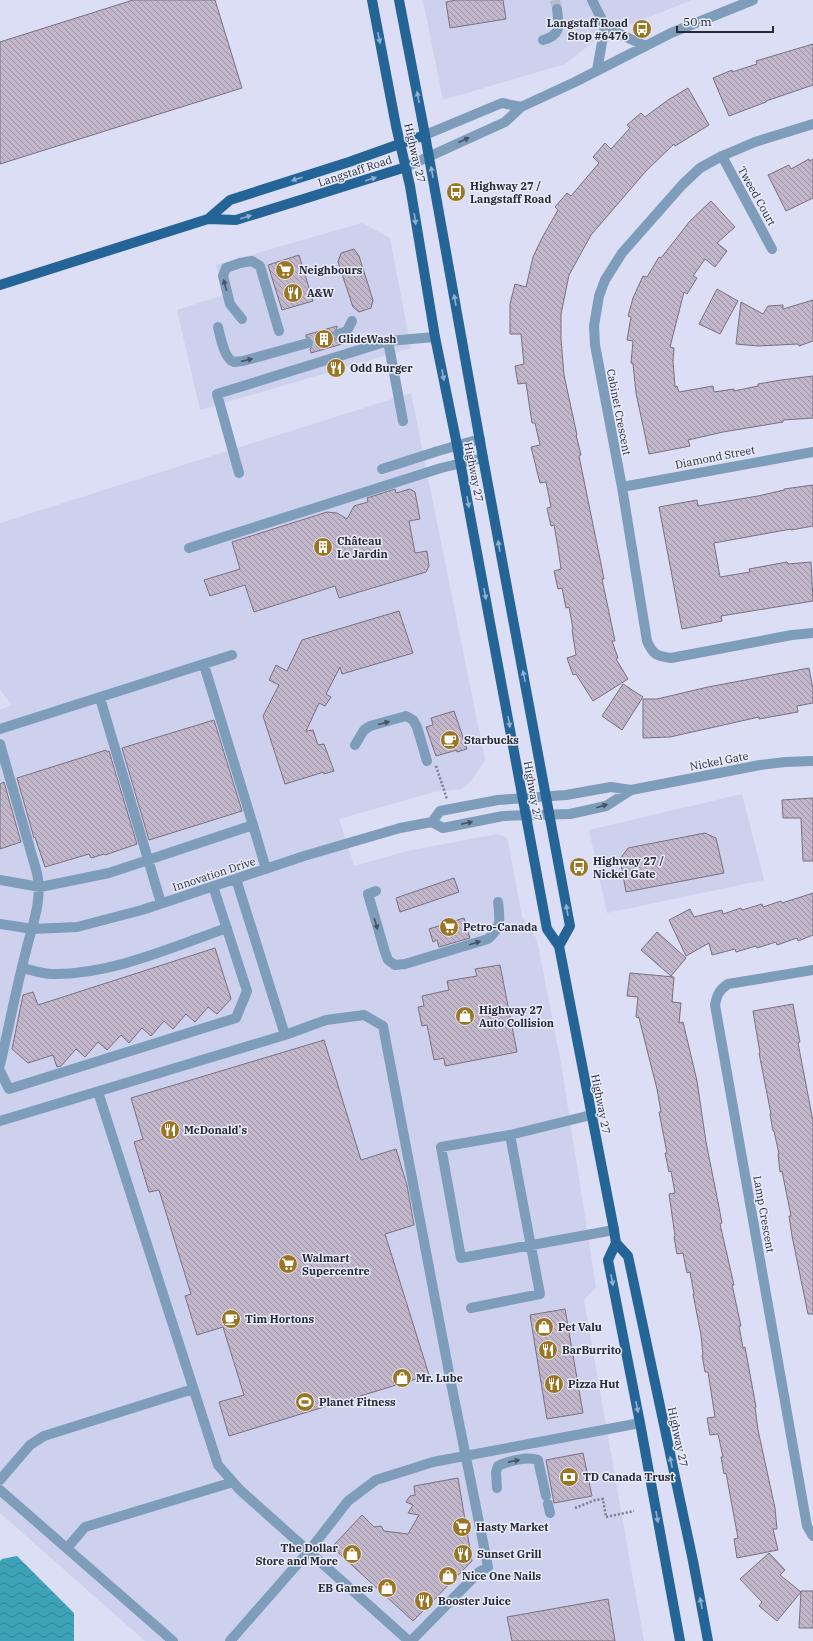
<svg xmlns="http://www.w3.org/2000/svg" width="813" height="1641" viewBox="0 0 813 1641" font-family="'IBM Plex Serif',serif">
<defs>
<pattern id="water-waves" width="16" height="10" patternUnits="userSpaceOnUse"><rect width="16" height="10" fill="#3da3b9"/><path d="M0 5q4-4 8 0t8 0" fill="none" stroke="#338597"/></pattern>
<pattern id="building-back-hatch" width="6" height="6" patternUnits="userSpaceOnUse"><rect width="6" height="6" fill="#c2b7ca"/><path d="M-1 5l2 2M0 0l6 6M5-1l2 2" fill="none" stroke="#9e95a5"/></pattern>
</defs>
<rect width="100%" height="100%" fill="#dbdef4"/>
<!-- built -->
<path fill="#cdd1ed" d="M423 0H692L601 36 565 64 443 100Z
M362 223 390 238 411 348 200 410 177 310 223 295 216 265Z
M411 393 485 760 472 780 462 789 434 792 339 819 354 866 407 851 497 834 506 837 508 841 522 917 531 929 537 940 561 1063 596 1287 584 1300 644 1641H145L0 1513V710L12 705 0 690V523Z
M742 794 764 880 607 913 589 830Z"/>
<!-- water -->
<path fill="url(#water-waves)" d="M17 1556 74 1613V1641H0V1561L2 1559Z"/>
<!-- building -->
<path fill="url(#building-back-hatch)" stroke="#7a7081" d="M133 0H215L242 88 0 164V42Z
M456 0H503L506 19 450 28 446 2Z
M813 44V85L766 101V102L729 116 713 78 732 70V72L757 64 756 61Z
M688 88 709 125 675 146 674 144 646 171 591 235 569 275 561 314V339L564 375 577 435H576L581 455 579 456 600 559 604 579H602L615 641H612L618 658 616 659 628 679 593 701 576 674 573 675 567 658 576 655 572 630 573 629 569 607 566 608 562 588 558 589 554 571 561 569 558 548 554 525 551 526 547 508 551 507 546 482 540 483 531 447 540 445 535 423H532L526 383 518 384 515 366 524 364 521 334H510V304L515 284 526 287 533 257 542 238 558 210 555 207 567 193 571 196 599 163 593 157 605 143 611 149 630 128 627 125 641 113 645 117 668 100Z
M809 159 810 161 813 159V198L786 211 768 175 789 165 791 169Z
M711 201 735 227 717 243 727 251 715 267 705 259 693 276 697 278 687 294 684 292 670 347 674 348 673 361 675 387 677 386 679 392 713 386 714 392 734 389V391L758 386V384L781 380 813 376V418L783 420V422L723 432 688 440 690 446 649 454 636 393 633 364 631 363 633 341 627 340 631 317 628 316 633 298 643 276 647 277 659 257 661 258 690 221Z
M354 249 359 256 373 300 371 308 359 312 353 307 338 262 341 253Z
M299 255 313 301 282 310 268 265Z
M717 289 738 301 720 334 699 324Z
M813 300V341L799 346 798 344 758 346 736 344 741 302 763 314 768 306 783 305V309Z
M337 326V328L333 333V336L335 339 341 340 342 344 311 353 310 349 314 345V341L312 338 306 337V335Z
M813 485V526L791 530V529L714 543 720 577 750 572 749 569 787 562 788 564 811 562 813 601 721 616 722 621 682 629 659 507 697 500 698 506 758 496 784 490V489Z
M395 489 396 493 410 489 415 492 420 519 409 521 415 553 427 551 429 566 426 572 339 598 335 586 254 612 245 585 210 596 204 580 240 569 232 542 327 512 337 513 347 519 354 506 368 502 367 498Z
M399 611 413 653 342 674 340 667 326 694 331 697 325 706 319 703 306 731 313 730 318 745 324 744 334 771 324 774V772L285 784 263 716 279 685 269 680 276 665 287 671 302 640Z
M809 668 813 689V703L797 706 798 712 759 719V717L670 737 643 738V699H657L708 687Z
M623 684 643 697 622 730 602 716Z
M454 711 467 749 457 752V750L436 756 426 727 433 725 431 718Z
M214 720 242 811 149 840 122 748Z
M106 750 107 752 109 751 137 844 105 855 104 854 91 858 89 854 45 867 35 837 34 838 17 778Z
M4 782 21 842 0 849V784Z
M813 798V861H803L801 818H783L782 800Z
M705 833 716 838 724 873 626 892 620 859 628 848Z
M454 878 459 892 400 912 396 898Z
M813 893V935L798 941 797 938 777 945 776 942 757 948 756 946 736 952 735 949 712 955 709 943 686 956 669 920 690 909 694 917 722 910 723 914 741 908 742 910 762 904 763 907 781 901 782 903Z
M464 918 470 938 439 947 437 940 433 942 429 929Z
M657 932 686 958 671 976 641 950Z
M215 948 231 999 217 1014 208 1007 195 1022 186 1014 173 1029 164 1021 151 1036 142 1028 129 1043 121 1035 107 1050 98 1042 85 1057 76 1049 61 1066 57 1067 53 1055 28 1063 12 1049 23 995 33 992 38 1005Z
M500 965 517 1052 445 1066 444 1058 434 1060 427 1025 422 1026 418 1007 424 1006 422 996 449 990 447 981 477 976 475 969Z
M630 973 674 977 672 1002 681 1003 679 1023 683 1022 697 1081 706 1142 718 1202 722 1223 720 1224 734 1285H732L741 1326H739L743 1348 745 1347 756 1407H755L758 1430 775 1508 777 1529H773L778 1550 737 1558 734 1539 738 1538 726 1473 724 1474 721 1457H723L718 1434 710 1435 707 1418 715 1417 708 1372H705L702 1355H703L701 1335 693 1294H694L690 1272 687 1273 683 1253 677 1254 674 1237 675 1236 669 1194 675 1193 671 1171 669 1172 665 1153H667L659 1112H661L657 1089 639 1018 636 1017 638 997 627 996Z
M793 1004 800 1042 798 1043 813 1121V1314H808L792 1236 789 1216H791L782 1171 780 1172 778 1154H779L774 1131H773L770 1114H771L759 1053H760L753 1011Z
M324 1040 361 1160 396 1149 407 1185 414 1225 385 1234 429 1375 229 1436 219 1402 244 1395 223 1327 197 1335 185 1296 191 1294 159 1190 149 1192 134 1142 143 1139 131 1098Z
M565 1309 583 1413 547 1419 530 1315Z
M583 1453 592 1496 554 1503 546 1460Z
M458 1478 472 1561 413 1621 332 1547 362 1515 374 1527 381 1526 384 1531 408 1534 419 1515 408 1513 413 1505 406 1502 410 1496 415 1495 414 1486Z
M769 1553 785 1570 780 1575 801 1592 777 1621 759 1606 762 1602 740 1579Z
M801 1591H813V1628H799Z
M608 1599 615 1641H512L507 1617Z"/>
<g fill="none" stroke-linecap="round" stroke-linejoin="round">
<!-- minor-tunnel -->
<path stroke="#b7bacd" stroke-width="10" stroke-dasharray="10 5" stroke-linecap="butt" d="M555 0 557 9
M308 343 339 334"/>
<!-- path -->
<path stroke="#797c8a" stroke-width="2.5" stroke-dasharray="2 2" stroke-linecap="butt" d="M436 766 447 799
M575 1508 595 1500 603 1499 606 1517 634 1511"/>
<!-- minor -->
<path stroke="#7e9dba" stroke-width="10" d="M592 0 605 26 626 37 646 46
M543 40C562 35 559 25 557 9
M597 70 605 26
M813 124 755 142 722 156 700 168 682 185 622 253 605 280 599 296 594 326 595 345 622 487 647 641C653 655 657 656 671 658L792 635 813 633
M425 135 502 103 521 107
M722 156 772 249
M406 167 505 122 521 107 575 82 671 33 753 0
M242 319 230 304 223 276 226 268 240 263 252 261 260 266 279 331
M218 327C220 335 224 359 234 362 236 362 241 361 243 361L308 343
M339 334 347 331 352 321
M388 341 403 421
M382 469 438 451 480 439
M239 473 217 394 388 341 435 337
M622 487 813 452
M189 548 441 468 483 458
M204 665 253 825
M100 698 161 903
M0 729 232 655
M0 744 37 873C43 900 32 925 26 951 16 989 9 1027 0 1065
M355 745 364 730 370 726 406 716 413 720 417 727 427 761
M432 822 440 811 498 800 566 795 611 787 631 790 760 765 785 762 813 761
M236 879 285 1035
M0 880 40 887 109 873 253 825 266 869
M376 891 368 894 385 952 388 960 395 965 405 964 488 939C502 927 500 919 498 902
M0 924 33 929 77 927 142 910 304 856 400 828 432 822 443 828 503 816 570 814 606 806 631 790
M22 968C32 970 42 974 52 974 111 975 172 947 227 928
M813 970 728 984C719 990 717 995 715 1005L807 1526 813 1536
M0 1071 9 1089 236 1018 247 991 213 886
M98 1092 218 1465 240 1490 409 1641
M0 1121 285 1035 326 1020 364 1015 383 1026 451 1383 488 1567 479 1572 411 1641
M510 1135 591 1115
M471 1308 540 1294 510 1135 441 1147 461 1258 614 1230
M0 1480 30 1445 44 1436 193 1389
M497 1488 496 1472 498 1466C509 1461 527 1456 538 1460L546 1496
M0 1490 173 1641
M548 1504 550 1513
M67 1548 85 1527 233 1482
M230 1641 309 1551 348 1501 376 1480 433 1462 640 1423"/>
<!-- major -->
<path stroke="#256497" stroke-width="10" d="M372 0 396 126 410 186 435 337 457 445 547 929 559 946 614 1230 616 1243 608 1260 640 1423 680 1641
M399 0 425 135 483 458 570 926 559 946
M208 219 230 200 349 162 425 135
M0 285 208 219 236 220 406 167
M616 1243 628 1256 693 1561 708 1641"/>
</g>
<!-- one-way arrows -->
<defs><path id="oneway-solid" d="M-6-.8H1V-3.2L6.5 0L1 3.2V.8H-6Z"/></defs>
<g fill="#91afcf">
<use href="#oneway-solid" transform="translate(379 38) rotate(79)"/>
<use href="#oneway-solid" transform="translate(418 97) rotate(-101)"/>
<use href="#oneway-solid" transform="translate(432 172) rotate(-101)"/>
<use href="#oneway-solid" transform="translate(297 179) rotate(162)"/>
<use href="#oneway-solid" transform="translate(371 179) rotate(-18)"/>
<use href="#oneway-solid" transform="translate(246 217) rotate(-17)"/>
<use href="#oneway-solid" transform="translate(415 219) rotate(82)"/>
<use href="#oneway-solid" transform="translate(455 300) rotate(-100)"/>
<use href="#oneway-solid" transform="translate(443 375) rotate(79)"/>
<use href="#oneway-solid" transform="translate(468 502) rotate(79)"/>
<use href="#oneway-solid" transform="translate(499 546) rotate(-100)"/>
<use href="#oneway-solid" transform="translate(485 594) rotate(79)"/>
<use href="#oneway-solid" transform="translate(524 676) rotate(-101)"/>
<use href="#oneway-solid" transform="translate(509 722) rotate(80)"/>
<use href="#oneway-solid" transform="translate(567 910) rotate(-100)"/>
<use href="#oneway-solid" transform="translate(612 1280) rotate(79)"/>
<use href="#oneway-solid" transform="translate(637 1407) rotate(79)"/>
<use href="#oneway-solid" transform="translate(671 1462) rotate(-102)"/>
<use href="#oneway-solid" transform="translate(657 1517) rotate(80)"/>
<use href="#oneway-solid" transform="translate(701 1603) rotate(-101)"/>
</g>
<g fill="#465262">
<use href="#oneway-solid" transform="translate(464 140) rotate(-24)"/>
<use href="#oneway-solid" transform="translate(225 285) rotate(-105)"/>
<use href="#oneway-solid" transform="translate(247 360) rotate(-13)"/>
<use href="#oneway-solid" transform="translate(384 723) rotate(-15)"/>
<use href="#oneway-solid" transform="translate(602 806) rotate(-18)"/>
<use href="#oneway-solid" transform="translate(467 823) rotate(-11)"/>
<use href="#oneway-solid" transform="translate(376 924) rotate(73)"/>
<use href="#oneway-solid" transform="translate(475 943) rotate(-17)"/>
<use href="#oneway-solid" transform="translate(514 1461) rotate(-11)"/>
</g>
<!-- icons -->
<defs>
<g id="bus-disc" transform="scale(1)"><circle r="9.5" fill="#9c7522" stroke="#e9ecfd"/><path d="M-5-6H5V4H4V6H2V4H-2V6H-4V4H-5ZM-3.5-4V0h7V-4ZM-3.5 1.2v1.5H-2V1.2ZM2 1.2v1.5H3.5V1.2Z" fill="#fff"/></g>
<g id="supermarket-disc" transform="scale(1)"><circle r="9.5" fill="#9c7522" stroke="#e9ecfd"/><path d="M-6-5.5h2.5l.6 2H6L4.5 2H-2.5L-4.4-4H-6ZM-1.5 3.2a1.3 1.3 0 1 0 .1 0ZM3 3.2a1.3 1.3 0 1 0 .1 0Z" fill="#fff"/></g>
<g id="restaurant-disc" transform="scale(1)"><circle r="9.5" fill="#9c7522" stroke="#e9ecfd"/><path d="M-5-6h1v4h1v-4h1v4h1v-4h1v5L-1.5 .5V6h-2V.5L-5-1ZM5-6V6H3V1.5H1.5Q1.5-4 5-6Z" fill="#fff"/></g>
<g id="building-disc" transform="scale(1)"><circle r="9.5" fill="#9c7522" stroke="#e9ecfd"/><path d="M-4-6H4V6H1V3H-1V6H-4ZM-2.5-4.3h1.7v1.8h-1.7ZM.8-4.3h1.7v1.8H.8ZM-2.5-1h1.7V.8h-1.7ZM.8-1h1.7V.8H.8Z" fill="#fff"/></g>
<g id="cafe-disc" transform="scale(1)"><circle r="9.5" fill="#9c7522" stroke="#e9ecfd"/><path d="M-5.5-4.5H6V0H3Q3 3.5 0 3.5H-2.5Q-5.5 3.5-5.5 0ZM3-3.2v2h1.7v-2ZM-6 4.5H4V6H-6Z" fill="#fff"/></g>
<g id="shop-disc" transform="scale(1)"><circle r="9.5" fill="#9c7522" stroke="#e9ecfd"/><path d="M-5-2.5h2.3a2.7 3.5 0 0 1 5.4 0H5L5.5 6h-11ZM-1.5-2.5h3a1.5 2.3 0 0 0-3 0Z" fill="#fff"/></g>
<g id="stadium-disc" transform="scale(1)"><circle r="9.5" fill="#9c7522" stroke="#e9ecfd"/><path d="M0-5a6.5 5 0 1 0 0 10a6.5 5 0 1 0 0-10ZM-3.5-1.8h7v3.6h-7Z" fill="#fff"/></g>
<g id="bank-disc" transform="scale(1)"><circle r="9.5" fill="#9c7522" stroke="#e9ecfd"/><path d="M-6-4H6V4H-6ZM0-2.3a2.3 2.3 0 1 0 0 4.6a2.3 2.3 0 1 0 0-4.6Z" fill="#fff"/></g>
</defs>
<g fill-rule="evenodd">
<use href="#bus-disc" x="642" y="29"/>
<use href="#bus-disc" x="456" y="192"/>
<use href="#supermarket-disc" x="285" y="270"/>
<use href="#restaurant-disc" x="293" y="293"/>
<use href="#building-disc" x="324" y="339"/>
<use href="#restaurant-disc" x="336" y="368"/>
<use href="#building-disc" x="323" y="547"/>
<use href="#cafe-disc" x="450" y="740"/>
<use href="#bus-disc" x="579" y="867"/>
<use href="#supermarket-disc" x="449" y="927"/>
<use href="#shop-disc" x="465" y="1016"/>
<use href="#restaurant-disc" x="170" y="1130"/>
<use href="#supermarket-disc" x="288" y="1264"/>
<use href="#cafe-disc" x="231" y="1319"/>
<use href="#shop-disc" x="544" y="1327"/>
<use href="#restaurant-disc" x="548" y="1350"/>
<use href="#shop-disc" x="402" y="1378"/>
<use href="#restaurant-disc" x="554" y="1384"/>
<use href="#stadium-disc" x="305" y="1402"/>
<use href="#bank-disc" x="569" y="1477"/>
<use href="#supermarket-disc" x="462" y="1527"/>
<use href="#shop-disc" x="352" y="1554"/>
<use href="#restaurant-disc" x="463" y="1554"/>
<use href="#shop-disc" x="448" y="1576"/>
<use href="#shop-disc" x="387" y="1588"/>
<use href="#restaurant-disc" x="424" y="1601"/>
</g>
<g text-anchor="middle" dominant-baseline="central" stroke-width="3" stroke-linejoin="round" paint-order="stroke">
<!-- poi labels -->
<g font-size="11" font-weight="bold" fill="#282a32" stroke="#e9ecfd" text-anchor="start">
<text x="628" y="23" text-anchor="end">Langstaff Road<tspan x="628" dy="13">Stop #6476</tspan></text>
<text x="470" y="186">Highway 27 /<tspan x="470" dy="13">Langstaff Road</tspan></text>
<text x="299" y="270">Neighbours</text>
<text x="307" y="293">A&amp;W</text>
<text x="338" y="339">GlideWash</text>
<text x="350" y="368">Odd Burger</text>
<text x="337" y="541">Château<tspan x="337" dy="13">Le Jardin</tspan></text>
<text x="464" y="740">Starbucks</text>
<text x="593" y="861">Highway 27 /<tspan x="593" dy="13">Nickel Gate</tspan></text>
<text x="463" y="927">Petro-Canada</text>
<text x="479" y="1010">Highway 27<tspan x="479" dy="13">Auto Collision</tspan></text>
<text x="184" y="1130">McDonald's</text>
<text x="302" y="1258">Walmart<tspan x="302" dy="13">Supercentre</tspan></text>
<text x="245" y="1319">Tim Hortons</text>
<text x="558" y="1327">Pet Valu</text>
<text x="562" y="1350">BarBurrito</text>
<text x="416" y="1378">Mr. Lube</text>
<text x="568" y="1384">Pizza Hut</text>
<text x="319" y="1402">Planet Fitness</text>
<text x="583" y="1477">TD Canada Trust</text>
<text x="476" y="1527">Hasty Market</text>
<text x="338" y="1548" text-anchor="end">The Dollar<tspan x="338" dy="13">Store and More</tspan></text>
<text x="477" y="1554">Sunset Grill</text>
<text x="462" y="1576">Nice One Nails</text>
<text x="373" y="1588" text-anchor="end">EB Games</text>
<text x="438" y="1601">Booster Juice</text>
</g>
<!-- street labels -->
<g font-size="11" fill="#282a32" stroke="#e9ecfd">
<text transform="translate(415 153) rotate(77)">Highway 27</text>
<text transform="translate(355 171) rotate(-18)">Langstaff Road</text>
<text transform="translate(757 196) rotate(61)">Tweed Court</text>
<text transform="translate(619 412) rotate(79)">Cabinet Crescent</text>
<text transform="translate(715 457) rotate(-11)">Diamond Street</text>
<text transform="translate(474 472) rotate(79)">Highway 27</text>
<text transform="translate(719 761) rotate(-11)">Nickel Gate</text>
<text transform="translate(533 791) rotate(80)">Highway 27</text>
<text transform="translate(214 874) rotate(-18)">Innovation Drive</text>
<text transform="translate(601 1104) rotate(79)">Highway 27</text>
<text transform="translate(764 1214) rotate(80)">Lamp Crescent</text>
<text transform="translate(678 1437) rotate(78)">Highway 27</text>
</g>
</g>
<!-- scale -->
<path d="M677 26v6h96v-6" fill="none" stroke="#282a32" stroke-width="2"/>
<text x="683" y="26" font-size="12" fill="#282a32" stroke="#e9ecfd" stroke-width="3" paint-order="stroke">50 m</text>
</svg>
